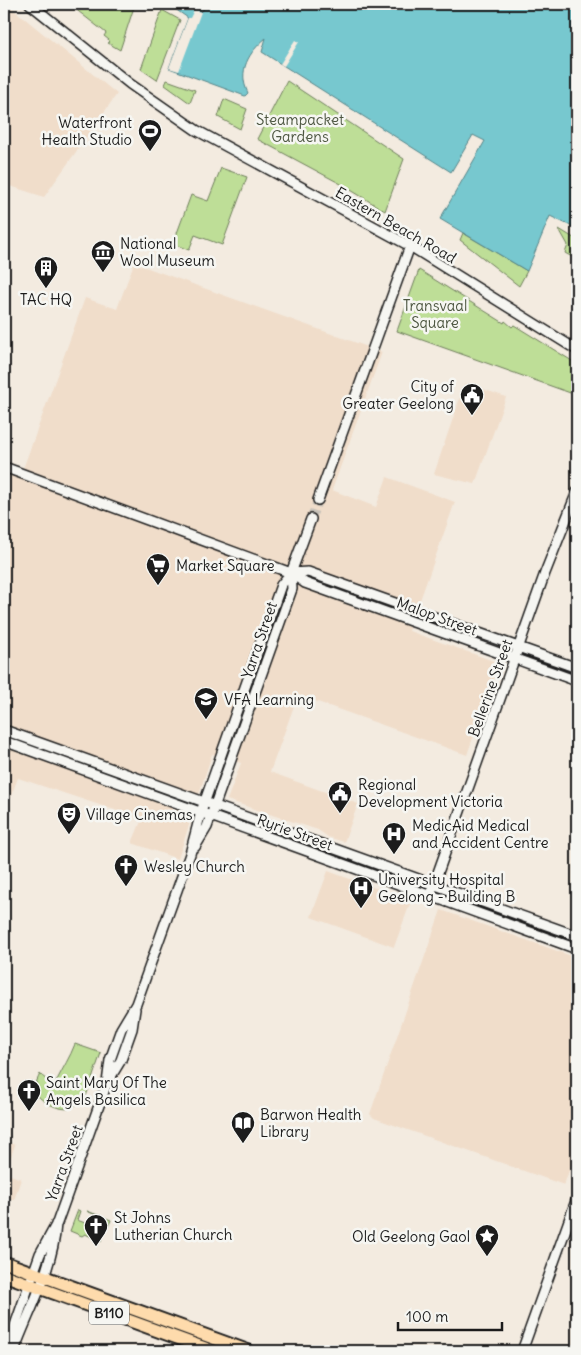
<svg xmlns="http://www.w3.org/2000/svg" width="581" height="1355" viewBox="0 0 581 1355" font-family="Delius,sans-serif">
<rect width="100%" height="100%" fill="#f3ebe0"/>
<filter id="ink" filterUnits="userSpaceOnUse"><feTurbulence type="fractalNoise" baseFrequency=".02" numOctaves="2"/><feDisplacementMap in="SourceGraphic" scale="10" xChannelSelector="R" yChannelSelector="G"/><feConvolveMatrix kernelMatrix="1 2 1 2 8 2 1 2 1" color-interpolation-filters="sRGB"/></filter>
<g filter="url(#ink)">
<!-- built -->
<path fill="#f0ddca" d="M4 4H7L117 94 44 197 4 184Z
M134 263 382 352 332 490 376 507 387 477 455 502 409 631 499 663 467 755 298 695 270 772 358 804 344 842 328 837 318 830 227 800 241 763 212 754 178 859 132 843 142 819 18 778 4 813V518L7 510 4 509V472L20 477 85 298 117 309Z
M465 383 506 397 475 484 434 474Z
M328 871 411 901 394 947 311 917Z
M441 910 577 958V1148L564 1185 374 1118 370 1114Z
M4 1141 15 1145 5 1173 21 1179 14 1200 4 1197Z"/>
<!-- green -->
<path fill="#bede97" stroke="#6d7d5a" d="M69 4H135L120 50 108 43 109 40 104 36 106 33Z
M162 10 180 20 157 80 141 69Z
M167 80 195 90 190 103 165 85Z
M287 81 404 159 385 211 341 184 257 139Z
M224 99 247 109 240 129 218 117Z
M221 168 247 177 222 245 195 235 189 250 173 244 191 195 208 201Z
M559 229 577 240V256L574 258 565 253 568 245Z
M463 233 527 271 519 286 460 240Z
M419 270 504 323 505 321 512 327 514 325 577 364V400L576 395 397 331Z
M75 1044 101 1053 84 1102 81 1101C78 1103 74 1107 71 1108 61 1112 35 1100 35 1089 35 1084 38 1078 40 1074L49 1082 57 1080C63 1068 70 1057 75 1044Z
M78 1210 80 1211 77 1220 104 1230 101 1241 85 1234 82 1236 70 1231Z
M87 1211 111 1220 108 1227 105 1229 95 1226 98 1216Z"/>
<!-- water -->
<path fill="#77c8cf" stroke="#538387" d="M168 4H577V229L550 216 527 271 440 219 485 141 473 135 451 172 262 52 266 38C249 52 237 71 248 93L245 96 169 68 188 18Z"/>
<!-- pier -->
<path fill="#f3ebe0" d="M194 10 201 12 179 71 169 68 188 18H190Z
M295 40 299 42 284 66 280 64Z"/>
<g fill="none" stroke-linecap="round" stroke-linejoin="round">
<!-- ferry -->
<path stroke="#3c585b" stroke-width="1" stroke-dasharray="6 5" stroke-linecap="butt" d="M201 12 208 4"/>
<!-- tertiary-tunnel -->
<path stroke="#c8c2b9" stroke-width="9" stroke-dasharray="9 4.5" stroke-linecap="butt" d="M311 519 318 500"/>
<!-- tertiary casing -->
<g stroke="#1c1c1c" stroke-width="12">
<path id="tertiary" d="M30 4 130 84 196 130 410 246 577 350
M4 467 291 573 305 583 577 681
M318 500 410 246
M291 573 308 572 577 668
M195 847 207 827 292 589 291 573
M430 895 545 573 577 492
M107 1083 110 1060 121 1029 136 1004 190 854 201 812 281 585 291 573 311 519
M6 1351 40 1254 57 1223 107 1083 121 1060 132 1029 135 1009
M14 1351C29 1310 53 1269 56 1224
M522 1351 577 1198"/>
</g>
<!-- secondary casing -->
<g stroke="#1c1c1c" stroke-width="12">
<path id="secondary" d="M4 730 577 936
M4 741 577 949"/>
</g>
<!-- trunk casing -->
<g stroke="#1c1c1c" stroke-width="15">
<path id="trunk" d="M4 1262 249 1351
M4 1275 213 1351"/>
</g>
<!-- tertiary -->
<use href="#tertiary" stroke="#f6f6f2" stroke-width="9"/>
<!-- secondary -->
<use href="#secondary" stroke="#f6f6f2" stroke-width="9"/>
<!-- trunk -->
<use href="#trunk" stroke="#fedbac" stroke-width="11"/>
</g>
</g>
<!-- icons -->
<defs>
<g id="stadium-pin" transform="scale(1.25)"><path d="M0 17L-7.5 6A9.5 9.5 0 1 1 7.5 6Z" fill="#1c1c1c" stroke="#f6f6f2"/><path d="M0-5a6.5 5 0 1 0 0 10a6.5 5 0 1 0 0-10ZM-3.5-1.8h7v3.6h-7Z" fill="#fff"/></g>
<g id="museum-pin" transform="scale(1.25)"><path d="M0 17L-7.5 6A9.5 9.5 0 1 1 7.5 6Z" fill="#1c1c1c" stroke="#f6f6f2"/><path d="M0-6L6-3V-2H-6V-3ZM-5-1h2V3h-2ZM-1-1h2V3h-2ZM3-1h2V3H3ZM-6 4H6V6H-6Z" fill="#fff"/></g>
<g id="building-pin" transform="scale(1.25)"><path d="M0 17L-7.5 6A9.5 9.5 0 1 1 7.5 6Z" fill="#1c1c1c" stroke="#f6f6f2"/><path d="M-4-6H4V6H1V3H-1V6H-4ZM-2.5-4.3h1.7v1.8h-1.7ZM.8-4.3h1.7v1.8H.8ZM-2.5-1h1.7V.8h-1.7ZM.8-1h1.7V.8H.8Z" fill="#fff"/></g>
<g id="civic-pin" transform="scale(1.25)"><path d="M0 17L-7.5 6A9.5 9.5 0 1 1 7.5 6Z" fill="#1c1c1c" stroke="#f6f6f2"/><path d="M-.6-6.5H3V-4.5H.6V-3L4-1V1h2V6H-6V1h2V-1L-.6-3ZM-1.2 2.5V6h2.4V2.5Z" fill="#fff"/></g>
<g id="supermarket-pin" transform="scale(1.25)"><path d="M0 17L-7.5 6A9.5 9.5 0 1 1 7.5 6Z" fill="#1c1c1c" stroke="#f6f6f2"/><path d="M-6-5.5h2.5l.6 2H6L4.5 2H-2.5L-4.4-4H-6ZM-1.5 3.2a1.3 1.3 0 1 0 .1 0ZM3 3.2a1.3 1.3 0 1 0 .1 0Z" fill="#fff"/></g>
<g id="university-pin" transform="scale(1.25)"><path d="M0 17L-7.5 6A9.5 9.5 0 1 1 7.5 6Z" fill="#1c1c1c" stroke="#f6f6f2"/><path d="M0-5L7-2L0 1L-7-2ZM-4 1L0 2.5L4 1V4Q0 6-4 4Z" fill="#fff"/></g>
<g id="theatre-pin" transform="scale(1.25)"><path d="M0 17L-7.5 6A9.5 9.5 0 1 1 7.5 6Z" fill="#1c1c1c" stroke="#f6f6f2"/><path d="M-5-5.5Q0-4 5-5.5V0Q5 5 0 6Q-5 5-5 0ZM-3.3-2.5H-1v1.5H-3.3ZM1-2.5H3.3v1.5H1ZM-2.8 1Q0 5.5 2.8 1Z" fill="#fff"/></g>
<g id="hospital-pin" transform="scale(1.25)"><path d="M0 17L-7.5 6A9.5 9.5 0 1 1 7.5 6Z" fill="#1c1c1c" stroke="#f6f6f2"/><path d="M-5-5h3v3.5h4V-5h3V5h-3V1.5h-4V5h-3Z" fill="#fff"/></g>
<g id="church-pin" transform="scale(1.25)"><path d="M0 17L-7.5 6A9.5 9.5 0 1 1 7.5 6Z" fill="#1c1c1c" stroke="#f6f6f2"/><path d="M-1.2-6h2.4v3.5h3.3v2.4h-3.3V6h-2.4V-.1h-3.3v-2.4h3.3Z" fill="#fff"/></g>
<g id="library-pin" transform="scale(1.25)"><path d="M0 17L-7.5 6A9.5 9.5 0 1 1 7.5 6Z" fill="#1c1c1c" stroke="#f6f6f2"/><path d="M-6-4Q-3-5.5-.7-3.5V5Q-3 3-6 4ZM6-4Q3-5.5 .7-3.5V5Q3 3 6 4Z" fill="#fff"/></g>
<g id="sight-pin" transform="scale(1.25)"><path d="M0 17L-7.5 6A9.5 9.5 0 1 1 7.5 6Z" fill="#1c1c1c" stroke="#f6f6f2"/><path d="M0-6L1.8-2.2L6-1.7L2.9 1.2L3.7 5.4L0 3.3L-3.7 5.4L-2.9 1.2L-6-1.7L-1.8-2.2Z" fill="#fff"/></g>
</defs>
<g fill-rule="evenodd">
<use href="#stadium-pin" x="150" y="131"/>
<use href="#museum-pin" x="103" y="252"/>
<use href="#building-pin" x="46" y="268"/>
<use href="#civic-pin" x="472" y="395"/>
<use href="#supermarket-pin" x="158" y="565"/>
<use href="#university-pin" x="206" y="699"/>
<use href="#civic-pin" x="340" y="793"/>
<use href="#theatre-pin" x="69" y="814"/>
<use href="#hospital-pin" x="394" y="834"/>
<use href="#church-pin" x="126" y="866"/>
<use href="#hospital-pin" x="361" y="888"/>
<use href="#church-pin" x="29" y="1091"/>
<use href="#library-pin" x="243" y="1123"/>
<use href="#church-pin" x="96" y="1226"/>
<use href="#sight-pin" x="487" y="1236"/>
</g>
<g text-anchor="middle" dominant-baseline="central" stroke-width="5" stroke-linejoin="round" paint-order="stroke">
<!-- shield labels -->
<rect fill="#f6f6f2" stroke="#5d5d5c" stroke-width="1" x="89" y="1301.5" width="40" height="23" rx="4"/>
<g font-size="14" font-weight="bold" fill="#1c1c1c">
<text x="109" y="1313">B110</text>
</g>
<!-- park labels -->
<g font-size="15" fill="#4d5641" stroke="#f6f6f2">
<text x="300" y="119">Steampacket<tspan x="300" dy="17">Gardens</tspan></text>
<text x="435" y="305">Transvaal<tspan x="435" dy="17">Square</tspan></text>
</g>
<!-- poi labels -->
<g font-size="15" fill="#1c1c1c" stroke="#f6f6f2" text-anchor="start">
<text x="132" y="122" text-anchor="end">Waterfront<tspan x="132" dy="17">Health Studio</tspan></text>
<text x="120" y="243">National<tspan x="120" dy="17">Wool Museum</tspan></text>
<text x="46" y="299" text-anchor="middle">TAC HQ</text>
<text x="454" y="386" text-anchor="end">City of<tspan x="454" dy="17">Greater Geelong</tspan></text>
<text x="176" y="565">Market Square</text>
<text x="224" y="699">VFA Learning</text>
<text x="358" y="784">Regional<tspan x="358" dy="17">Development Victoria</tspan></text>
<text x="86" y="814">Village Cinemas</text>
<text x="412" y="825">MedicAid Medical<tspan x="412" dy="17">and Accident Centre</tspan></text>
<text x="144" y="866">Wesley Church</text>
<text x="378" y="879">University Hospital<tspan x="378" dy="17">Geelong - Building B</tspan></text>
<text x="46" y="1082">Saint Mary Of The<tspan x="46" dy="17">Angels Basilica</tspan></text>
<text x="260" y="1114">Barwon Health<tspan x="260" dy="17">Library</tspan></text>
<text x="114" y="1217">St Johns<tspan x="114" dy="17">Lutherian Church</tspan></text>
<text x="470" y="1236" text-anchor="end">Old Geelong Gaol</text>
</g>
<!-- street labels -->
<g font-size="15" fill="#1c1c1c" stroke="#f6f6f2">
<text transform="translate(396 225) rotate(30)">Eastern Beach Road</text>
<text transform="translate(437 616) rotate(20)">Malop Street</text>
<text transform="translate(259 640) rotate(-71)">Yarra Street</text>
<text transform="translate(490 688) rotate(-70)">Bellerine Street</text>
<text transform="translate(295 832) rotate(20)">Ryrie Street</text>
<text transform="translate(64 1163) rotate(-70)">Yarra Street</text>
</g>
</g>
<!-- margin -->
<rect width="581" height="1355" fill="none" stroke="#f6f6f2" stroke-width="20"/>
<rect x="10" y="10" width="561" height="1335" fill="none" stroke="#1c1c1c" stroke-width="2" filter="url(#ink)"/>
<!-- scale -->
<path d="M398 1322v8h104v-8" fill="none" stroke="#1c1c1c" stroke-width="2.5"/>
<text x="406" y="1322" font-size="15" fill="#1c1c1c" stroke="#f6f6f2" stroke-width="4" paint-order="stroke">100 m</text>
</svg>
